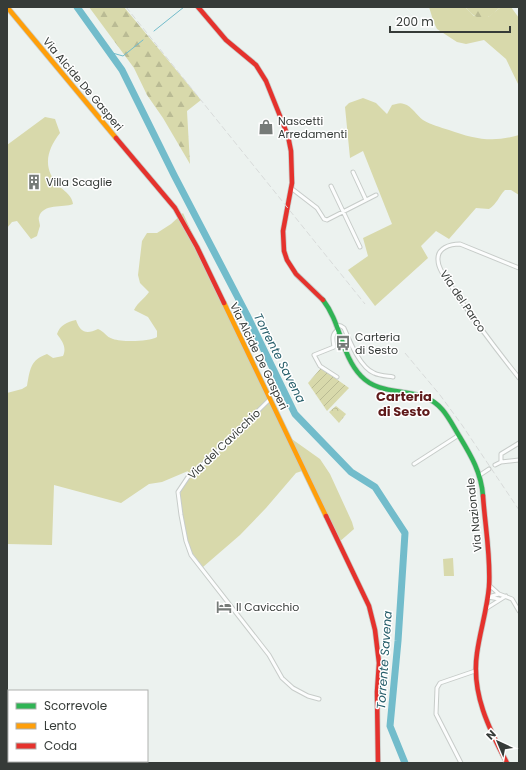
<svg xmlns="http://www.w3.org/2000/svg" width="526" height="770" viewBox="0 0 526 770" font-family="Poppins,sans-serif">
<defs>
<pattern id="forest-firs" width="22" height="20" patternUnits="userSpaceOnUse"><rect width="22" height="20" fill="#d8d9ab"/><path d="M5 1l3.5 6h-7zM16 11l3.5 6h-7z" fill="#babb94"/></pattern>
<pattern id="park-crowns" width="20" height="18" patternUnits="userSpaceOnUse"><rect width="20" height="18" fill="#d8d9ab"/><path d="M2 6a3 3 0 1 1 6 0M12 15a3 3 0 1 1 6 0" fill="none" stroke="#babb94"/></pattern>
<pattern id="garden-furrows" width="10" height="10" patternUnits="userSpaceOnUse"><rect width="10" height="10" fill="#d8d9ab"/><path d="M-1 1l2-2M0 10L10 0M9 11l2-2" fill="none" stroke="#babb94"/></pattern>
</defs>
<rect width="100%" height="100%" fill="#ecf2ef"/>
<!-- grass -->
<path fill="#d8d9ab" d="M429 7H465L474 16 488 17 501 7H511L519 18V86L506 59 484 40 466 44 457 42 437 29 434 23Z
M363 98 376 103 387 114 392 105C396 104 400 102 404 104 412 106 417 116 423 120 431 125 440 127 449 130 474 139 493 143 519 135V195L511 190H505C499 196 497 204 489 209L476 208 449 239 436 231 421 246 428 258 375 306 348 270 368 256 363 238 392 224 363 151 350 158 345 107 349 103Z
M45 117 55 119 60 133C46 151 42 169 60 187 66 192 72 196 73 204 63 208 43 203 39 217 38 219 40 223 40 226 39 229 38 232 37 236L31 239 17 221 12 222 7 228V145Z
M183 213 216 285 289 437 320 459 330 474 352 522 354 529 338 543 302 471 296 473 266 508 240 535 203 567 189 549 178 500 188 471 162 482 149 484 121 503 54 485 52 545 7 544V393L22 389 27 386C30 370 30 360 47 354L53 358 63 356C67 347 62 341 57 334 60 325 67 322 76 320 80 332 86 335 98 329 104 331 106 337 113 339 121 342 149 342 157 337V331L148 317 134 310C138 302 144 299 149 292L140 283 138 275 142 241 147 233H157L171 224Z
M453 558 454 576H444L443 559Z"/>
<!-- forest -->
<path fill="url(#forest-firs)" d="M89 7H124L201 100 187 111 190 164 163 118 147 95 134 68Z
M465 7H501C496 10 493 15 488 17 478 22 471 13 465 7Z"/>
<!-- park -->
<path fill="url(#park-crowns)" d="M336 406 346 414 339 423 329 412Z"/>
<!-- garden -->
<path fill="url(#garden-furrows)" d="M321 368 349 388 327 411 308 383Z"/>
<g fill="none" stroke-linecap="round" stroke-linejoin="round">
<!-- stream -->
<path stroke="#72bccb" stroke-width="1" d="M154 31 184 7
M109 52 123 56 143 40"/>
<!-- river -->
<path stroke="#72bccb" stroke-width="7" d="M77 7 122 70 174 175 247 315 295 414 351 472 375 487 405 533 398 641 390 726 405 763"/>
<!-- street casing -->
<g stroke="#c7ccc9" stroke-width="5">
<path id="street" d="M353 172 366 200
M331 186 360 247
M291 188 317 208 324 219 327 220 376 195
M519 268 460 244C450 244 437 248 438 260 438 270 448 281 453 289 474 320 496 349 519 378
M336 325 341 326 344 328C350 342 360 367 374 373 380 376 387 376 393 377
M337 377 320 366 314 355 334 347C333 340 331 334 338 330
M270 399 210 458 188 477 178 492 181 515 186 541 191 555 269 655 282 678 293 688 308 696 319 699
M501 462V454L519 443
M414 464 459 435
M495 465 501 462 519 460
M480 475 489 469
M489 585 499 594 512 599 519 611
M488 597 499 594
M488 597 499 599
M487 608 506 596
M461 763 436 714 437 688 440 683 475 671"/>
</g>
<!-- fast casing -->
<g stroke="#c7ccc9" stroke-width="6">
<path id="fast" d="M323 300C341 323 341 355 361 376 378 394 403 389 424 397 442 403 449 419 458 434 470 454 481 471 483 496"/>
</g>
<!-- slow casing -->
<g stroke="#c7ccc9" stroke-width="6">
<path id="slow" d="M7 7 116 138
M224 303 326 516"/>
</g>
<!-- jam casing -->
<g stroke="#c7ccc9" stroke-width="6">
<path id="jam" d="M198 7 226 40 256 65 266 81 288 136 291 151 292 183 283 231 284 251 287 260 296 274 323 300
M116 138 175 208 197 247 224 303
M483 496C485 526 491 557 489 587 487 610 480 631 477 653 471 693 489 729 507 763
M326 516 369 606 375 630 379 663 377 692 378 763"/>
</g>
<!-- street -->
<use href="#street" stroke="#fcfdfd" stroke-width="3"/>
<!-- fast -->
<use href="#fast" stroke="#30b455" stroke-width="4.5"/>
<!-- slow -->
<use href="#slow" stroke="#ff9f0a" stroke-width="4.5"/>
<!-- jam -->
<use href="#jam" stroke="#e5322d" stroke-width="4.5"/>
<!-- rail -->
<path stroke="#d8dbda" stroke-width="1" stroke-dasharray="6 3" stroke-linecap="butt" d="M126 7 365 304
M405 353 440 395 462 425 519 510"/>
</g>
<!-- icons -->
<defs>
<g id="shop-bare" transform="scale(1.2)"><path d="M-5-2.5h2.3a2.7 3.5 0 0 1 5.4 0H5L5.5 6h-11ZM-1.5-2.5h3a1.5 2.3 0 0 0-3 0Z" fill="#767b78" stroke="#fff" stroke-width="2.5" paint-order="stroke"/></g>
<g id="building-bare" transform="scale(1.2)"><path d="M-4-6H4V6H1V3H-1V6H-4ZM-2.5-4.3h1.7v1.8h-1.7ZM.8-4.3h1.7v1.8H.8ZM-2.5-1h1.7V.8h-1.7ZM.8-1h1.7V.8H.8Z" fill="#767b78" stroke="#fff" stroke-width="2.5" paint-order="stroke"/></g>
<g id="bus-bare" transform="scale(1.2)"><path d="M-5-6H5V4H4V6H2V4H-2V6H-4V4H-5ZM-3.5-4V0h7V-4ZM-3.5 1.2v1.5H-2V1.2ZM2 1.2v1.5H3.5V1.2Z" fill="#767b78" stroke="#fff" stroke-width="2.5" paint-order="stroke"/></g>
<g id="hotel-bare" transform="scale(1.2)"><path d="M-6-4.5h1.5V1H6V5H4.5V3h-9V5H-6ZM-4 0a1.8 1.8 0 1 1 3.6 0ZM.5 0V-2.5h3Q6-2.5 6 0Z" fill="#767b78" stroke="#fff" stroke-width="2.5" paint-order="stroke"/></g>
</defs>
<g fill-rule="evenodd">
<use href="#shop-bare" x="266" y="127"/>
<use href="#building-bare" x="34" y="182"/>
<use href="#bus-bare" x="343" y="343"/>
<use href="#hotel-bare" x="224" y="607"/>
</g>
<g text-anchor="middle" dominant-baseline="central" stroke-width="3" stroke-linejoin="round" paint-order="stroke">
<!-- street labels -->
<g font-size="11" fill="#363b38" stroke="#fff">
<text transform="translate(83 84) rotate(50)">Via Alcide De Gasperi</text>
<text transform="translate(463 301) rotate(56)">Via del Parco</text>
<text transform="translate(259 356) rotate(64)">Via Alcide De Gasperi</text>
<text transform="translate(224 444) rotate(-44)">Via del Cavicchio</text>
<text transform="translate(474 515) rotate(-96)">Via Nazionale</text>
</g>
<!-- poi labels -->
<g font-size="11" fill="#363b38" stroke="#fff" text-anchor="start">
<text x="278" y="121">Nascetti<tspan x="278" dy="13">Arredamenti</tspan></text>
<text x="46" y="182">Villa Scaglie</text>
<text x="355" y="337">Carteria<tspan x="355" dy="13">di Sesto</tspan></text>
<text x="236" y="607">Il Cavicchio</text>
</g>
<!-- water labels -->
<g font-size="12" font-style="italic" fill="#265e6a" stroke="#fff">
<text transform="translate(280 358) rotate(63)">Torrente Savena</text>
<text transform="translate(384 660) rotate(-86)">Torrente Savena</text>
</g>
<!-- quarter labels -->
<g font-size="13" font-weight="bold" fill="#5f1a1a" stroke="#fff">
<text x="404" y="396">Carteria<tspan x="404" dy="15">di Sesto</tspan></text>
</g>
</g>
<!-- border -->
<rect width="526" height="770" fill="none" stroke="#363b38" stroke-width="16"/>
<!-- legend -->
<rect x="8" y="690" width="140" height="72" fill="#ffffff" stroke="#afb1af"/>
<rect x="16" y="703" width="20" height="6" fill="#30b455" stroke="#afb1af"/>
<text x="44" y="710" font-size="12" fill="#363b38">Scorrevole</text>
<rect x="16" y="723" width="20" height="6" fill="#ff9f0a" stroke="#afb1af"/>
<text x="44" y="730" font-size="12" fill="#363b38">Lento</text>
<rect x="16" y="743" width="20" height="6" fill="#e5322d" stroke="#afb1af"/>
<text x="44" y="750" font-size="12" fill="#363b38">Coda</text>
<!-- north arrow -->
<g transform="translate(498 742) rotate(316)" stroke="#ffffff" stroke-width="3" paint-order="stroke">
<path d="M0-3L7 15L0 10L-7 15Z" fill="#363b38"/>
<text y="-6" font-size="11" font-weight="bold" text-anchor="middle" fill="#363b38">N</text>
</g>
<!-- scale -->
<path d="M390 26v6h120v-6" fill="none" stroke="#363b38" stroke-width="2"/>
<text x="396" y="26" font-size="12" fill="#363b38" stroke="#ffffff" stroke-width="3" paint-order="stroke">200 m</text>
</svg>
